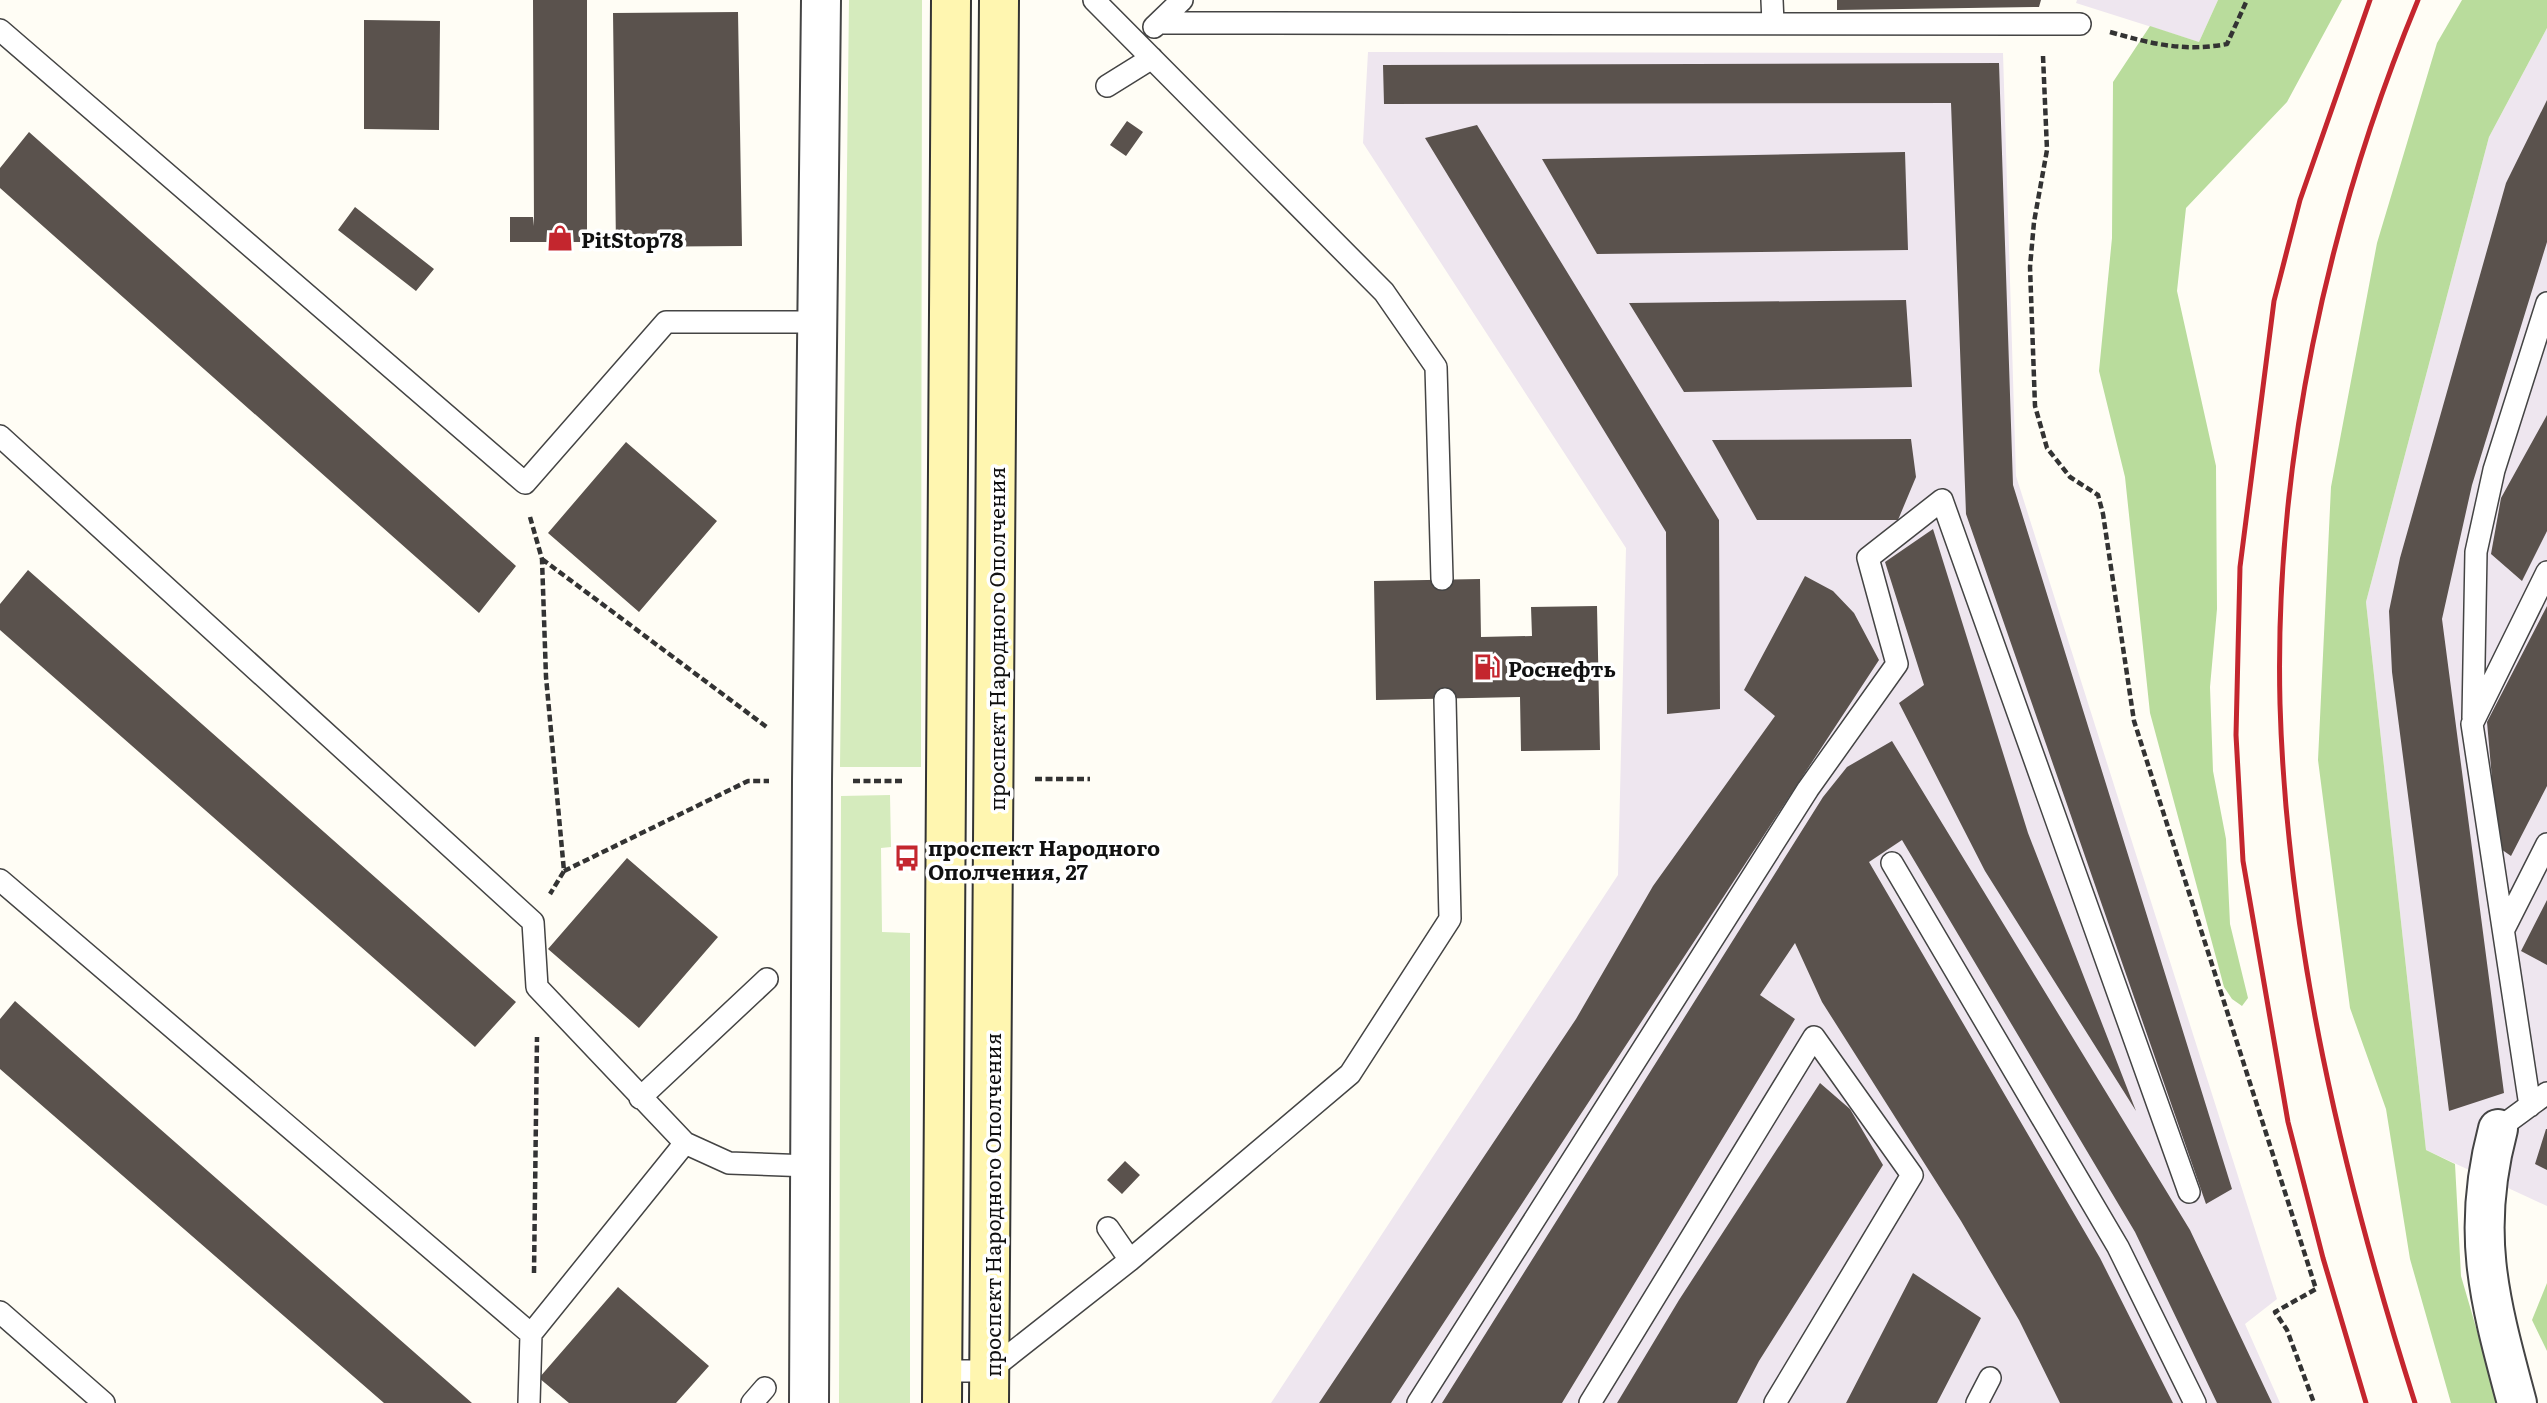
<svg xmlns="http://www.w3.org/2000/svg" width="2547" height="1403" viewBox="0 0 2547 1403" font-family="Literata,serif">
<rect width="100%" height="100%" fill="#fffdf5"/>
<!-- industrial -->
<path fill="#eee6ef" d="M2077 0H2218L2199 42 2076 3Z
M2547 28V1206L2426 1150 2366 602 2489 137Z
M1368 52 2003 53 2016 476 2277 1299 2245 1324 2280 1403H1271L1618 875 1626 548 1363 143Z"/>
<!-- green -->
<path fill="#d5ebbd" d="M849 0H922L921 767H840Z
M890 795 891 847 881 848 882 932 910 933V1403H839L841 796Z"/>
<!-- forest -->
<path fill="#b9dc9c" d="M2218 0H2342L2287 102 2186 208 2177 291 2216 466 2217 609 2210 687 2213 771 2226 839 2230 924 2248 998 2242 1006 2232 999 2224 987 2150 713 2125 477 2099 371 2112 238 2113 82 2150 26 2199 42Z
M2462 0H2547V28L2489 137 2366 602 2426 1150 2455 1164 2461 1276 2498 1403H2451L2410 1259 2386 1109 2350 1008 2318 760 2331 487 2377 243 2437 43Z
M2547 1283V1351L2532 1320Z"/>
<!-- building -->
<path fill="#5a524d" d="M533 0H587V242H510V217H533L534 226Z
M1837 0H2041L2039 7 1837 10Z
M738 12 742 246 616 247 613 13Z
M364 20 440 21 439 130 364 129Z
M1999 63 2013 485 2232 1189 2206 1204 1966 514 1951 103 1384 104 1383 65Z
M2547 100V242L2472 485 2442 619 2504 1093 2449 1111 2392 672 2389 611 2400 558 2506 183Z
M1127 121 1143 132 1126 156 1110 145Z
M1477 125 1719 520 1720 709 1667 714 1666 532 1425 138Z
M29 132 516 566 479 613 0 188V168Z
M1905 152 1908 250 1597 254 1542 159Z
M355 207 434 269 416 291 338 230Z
M1906 300 1912 387 1684 392 1629 303Z
M2547 415V531L2522 581 2491 554 2501 498Z
M1911 439 1916 477 1898 520H1757L1712 440Z
M626 442 717 521 639 612 548 533Z
M1933 529 2028 833 2136 1111 1985 871 1899 703 1924 685 1885 562Z
M28 570 516 1002 475 1047 0 630V604Z
M1805 576 1833 591 1854 613 1879 660 1391 1403H1319L1576 1019 1653 886 1775 716 1744 690Z
M1480 579 1481 637 1532 636 1531 607 1597 606 1600 750 1521 751 1520 697 1376 700 1374 581Z
M2547 606V786L2511 856 2498 847 2487 722Z
M1892 741 2190 1230 2272 1403H2217L2135 1232 1902 840 1869 862 2100 1258 2173 1403H2060L2019 1320 1961 1221 1822 1002 1795 943 1760 995 1795 1019 1562 1403H1442L1823 797 1847 767Z
M627 858 718 937 639 1028 548 949Z
M2547 900V965L2521 951Z
M15 1001 110 1085 472 1403H384L0 1069V1019Z
M1820 1083 1850 1109 1883 1165 1759 1361 1737 1403H1617L1679 1300Z
M2546 1129H2547V1170L2535 1164Z
M1125 1161 1140 1175 1122 1194 1107 1180Z
M1913 1273 1981 1318 1937 1403H1846Z
M618 1287 709 1366 676 1403H569L539 1378Z"/>
<g fill="none" stroke-linecap="round" stroke-linejoin="round">
<!-- service casing -->
<g stroke="#444" stroke-width="24">
<path id="service" d="M1094 0 1384 292 1436 367 1442 579
M1772 0 1773 23
M1159 23 2080 24
M1154 27 1182 0
M0 30 525 483 666 322H815
M1107 86 1152 58
M0 436 533 922 537 987 685 1143
M2473 718 2476 552 2494 470 2547 303
M1892 863 2118 1247 2195 1403
M0 880 531 1334 685 1143 729 1163 810 1166
M2504 929 2547 844
M640 1098 767 979
M2530 1106 2472 724 2547 572
M2498 1129 2547 1093
M1108 1228 1130 1260
M0 1312 104 1403
M942 1371H989L1130 1260 1350 1074 1450 919 1445 699
M529 1403 531 1334
M752 1403 765 1388
M1418 1403 1808 789 1897 664 1868 558 1942 500 2189 1192
M1590 1403 1814 1037 1912 1175 1775 1403
M1977 1403 1990 1378"/>
</g>
<!-- minor casing -->
<g stroke="#444" stroke-width="42">
<path id="minor" d="M2498 1129C2470 1234 2490 1302 2517 1403
M809 1403 812 781 821 0"/>
</g>
<!-- secondary casing -->
<g stroke="#333" stroke-width="42">
<path id="secondary" d="M942 1403 951 0
M989 1403 999 0"/>
</g>
<!-- path -->
<path stroke="#333" stroke-width="4.5" stroke-dasharray="7 3.5" stroke-linecap="butt" d="M2110 32C2152 44 2185 52 2227 44L2247 0
M2043 56 2047 150 2034 222 2030 267 2035 406 2047 448 2070 477 2098 495 2103 514 2134 721 2316 1289 2275 1312 2287 1330 2314 1403
M530 517 542 559 546 677 564 871 550 894
M542 559 768 728
M1035 779H1090
M853 781H904
M564 871 748 781H769
M534 1273 537 1037"/>
<!-- service -->
<use href="#service" stroke="#fff" stroke-width="21"/>
<!-- minor -->
<use href="#minor" stroke="#fff" stroke-width="38"/>
<!-- secondary -->
<use href="#secondary" stroke="#fff6b0" stroke-width="38"/>
<!-- rail -->
<path stroke="#c4262e" stroke-width="5" d="M2366 1403 2323 1258 2288 1122 2243 861 2236 735 2240 567 2274 301 2300 200 2370 0
M2415 1403C2343 1177 2287 942 2280 704 2274 465 2327 220 2418 0"/>
</g>
<!-- icons -->
<defs>
<g id="shop-bare" transform="scale(2.1)"><path d="M-5-2.5h2.3a2.7 3.5 0 0 1 5.4 0H5L5.5 6h-11ZM-1.5-2.5h3a1.5 2.3 0 0 0-3 0Z" fill="#c4262e" stroke="#fff" stroke-width="2.5" paint-order="stroke"/></g>
<g id="fuel-bare" transform="scale(2.1)"><path d="M-5.5-6h7V0h2V4h1.3V-2.5L3-4.5l.8-.8L6-3V5H2.5V1h-1V6h-7ZM-4.2-4.7v3.2H.2V-4.7Z" fill="#c4262e" stroke="#fff" stroke-width="2.5" paint-order="stroke"/></g>
<g id="bus-bare" transform="scale(2.1)"><path d="M-5-6H5V4H4V6H2V4H-2V6H-4V4H-5ZM-3.5-4V0h7V-4ZM-3.5 1.2v1.5H-2V1.2ZM2 1.2v1.5H3.5V1.2Z" fill="#c4262e" stroke="#fff" stroke-width="2.5" paint-order="stroke"/></g>
</defs>
<g fill-rule="evenodd">
<use href="#shop-bare" x="560" y="238"/>
<use href="#fuel-bare" x="1487" y="667"/>
<use href="#bus-bare" x="907" y="858"/>
</g>
<g text-anchor="middle" dominant-baseline="central" stroke-width="7" stroke-linejoin="round" paint-order="stroke">
<!-- poi labels -->
<g font-size="21" font-weight="bold" fill="#111" stroke="#fff" text-anchor="start">
<text x="581" y="238">PitStop78</text>
<text x="1508" y="667">Роснефть</text>
<text x="928" y="846">проспект Народного<tspan x="928" dy="24">Ополчения, 27</tspan></text>
</g>
<!-- street labels -->
<g font-size="21" fill="#111" stroke="#fff">
<text transform="translate(995 639) rotate(-90)">проспект Народного Ополчения</text>
<text transform="translate(991 1205) rotate(-90)">проспект Народного Ополчения</text>
</g>
</g>
</svg>
